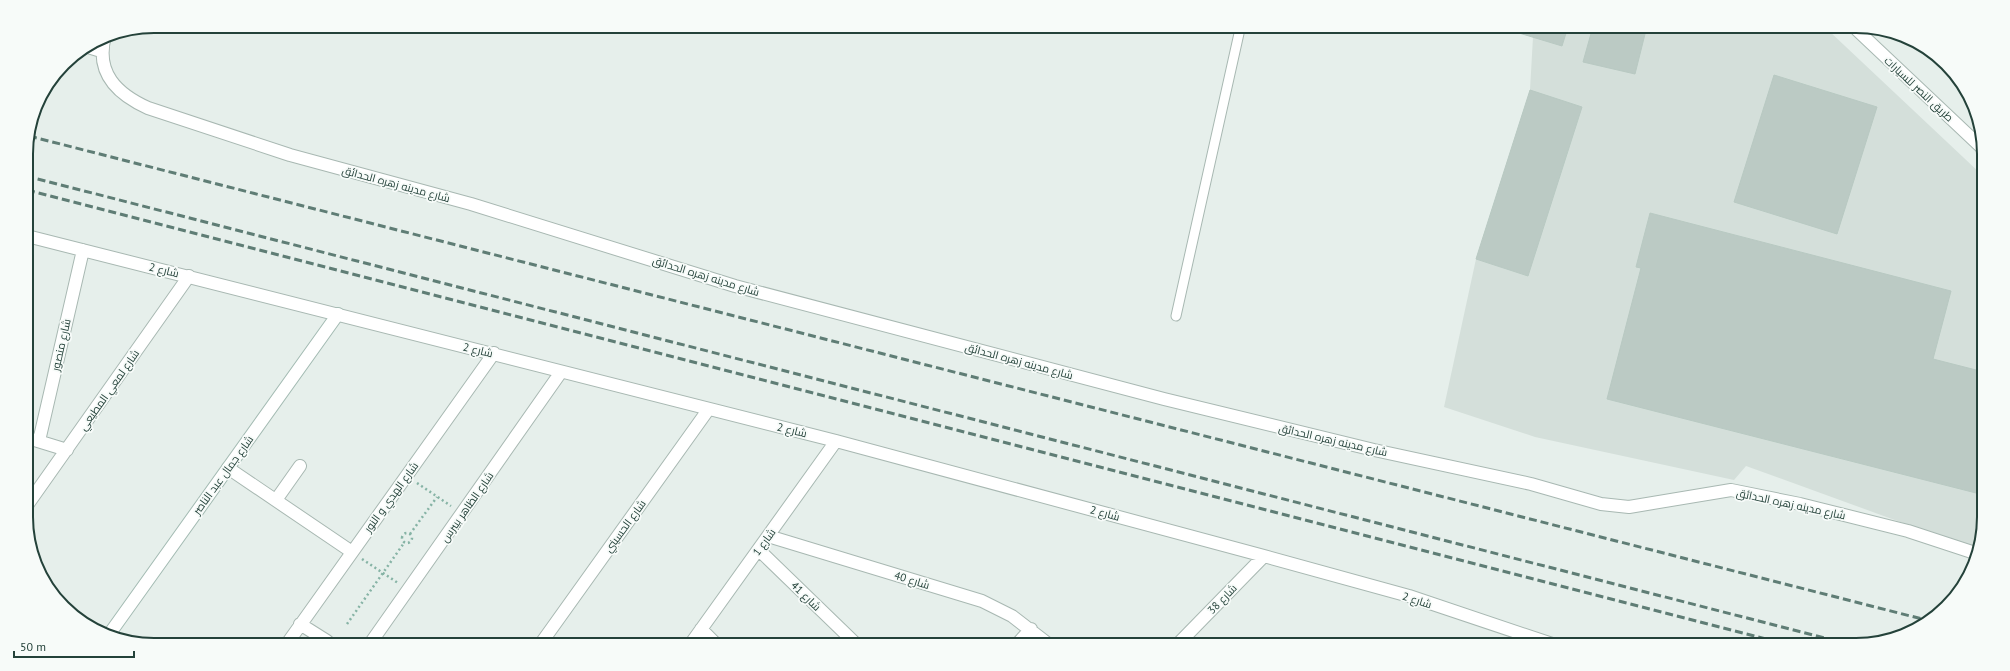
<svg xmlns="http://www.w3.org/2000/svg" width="2010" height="671" viewBox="0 0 2010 671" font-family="'PT Sans',Cairo,sans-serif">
<rect width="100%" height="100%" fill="#e6efeb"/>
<!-- built -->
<path fill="#d4dfda" d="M1535 30H1828L1981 174 1980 548 1961 544 1746 466 1734 480 1535 437 1444 407 1476 259 1530 90 1533 37Z"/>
<!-- building -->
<path fill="#bbcac4" stroke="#b8c9c2" d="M1519 29 1547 30H1567L1562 46 1519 33Z
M1592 30H1646L1635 74 1583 62Z
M1774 75 1877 107 1837 234 1734 202Z
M1530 90 1582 107 1528 276 1476 259Z
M1650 213 1951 291 1933 359 1980 371V494L1607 399 1641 268 1636 267Z"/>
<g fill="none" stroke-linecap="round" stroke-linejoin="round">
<!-- lane casing -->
<g stroke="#a8b8b2" stroke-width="11">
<path id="lane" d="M1176 316 1240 29"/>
</g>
<!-- street casing -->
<g stroke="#a8b8b2" stroke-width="14">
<path id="street" d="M1857 30 1981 147
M105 36C95 73 117 94 148 108L290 155 471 204 735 286 1164 399 1374 450 1531 484 1601 504 1629 507 1731 490 1800 504 1908 531 1978 554
M88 47 101 51
M27 236 836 441 1264 556 1409 596 1552 644
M28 438 67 450
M39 441 83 250
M228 468 352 552
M276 500 300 466
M28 504 189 276
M768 536 982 601 1012 616 1047 643
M759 550 854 642
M300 624 327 641
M701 629 714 642
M289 641 494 353
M372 641 561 372
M542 642 708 410
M692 642 836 441
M1018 643 1031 629
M1179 643 1264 556"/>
</g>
<!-- secondary casing -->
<g stroke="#a4bbb3" stroke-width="14">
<path id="secondary" d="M108 636 338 314"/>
</g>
<!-- path -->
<path stroke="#86b3a5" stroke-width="2.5" stroke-dasharray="2 3" stroke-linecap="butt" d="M417 483 451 506
M402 538a5 5 0 1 1 10 0a5 5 0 1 1-10 0Z
M410 534 437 497
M362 559 398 583
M347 624 404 543"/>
<!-- lane -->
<use href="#lane" stroke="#fff" stroke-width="9"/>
<!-- street -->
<use href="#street" stroke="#fff" stroke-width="12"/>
<!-- secondary -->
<use href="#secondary" stroke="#fff" stroke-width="12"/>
<!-- rail -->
<path stroke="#5f7d75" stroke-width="3" stroke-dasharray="8 4" stroke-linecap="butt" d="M29 136 1930 621
M26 176 1852 645
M27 190 1789 645"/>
</g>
<g text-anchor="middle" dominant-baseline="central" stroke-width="3.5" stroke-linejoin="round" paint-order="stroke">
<!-- street labels -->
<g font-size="11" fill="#24423a" stroke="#f7fbf9">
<text transform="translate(1919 89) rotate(43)">طريق النصر للسيارات</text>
<text transform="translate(396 184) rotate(15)">شارع مدينه زهره الحدائق</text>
<text transform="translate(164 270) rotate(14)">شارع 2</text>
<text transform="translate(706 276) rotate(17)">شارع مدينه زهره الحدائق</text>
<text transform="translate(61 345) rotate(-77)">شارع منصور</text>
<text transform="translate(478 350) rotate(14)">شارع 2</text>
<text transform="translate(1019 361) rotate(15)">شارع مدينه زهره الحدائق</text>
<text transform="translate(109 390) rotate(-55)">شارع لمعي المطيعي</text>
<text transform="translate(792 430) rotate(14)">شارع 2</text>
<text transform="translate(1333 440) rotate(13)">شارع مدينه زهره الحدائق</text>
<text transform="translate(223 475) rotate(-54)">شارع جمال عبد الناصر</text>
<text transform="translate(391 497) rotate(-54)">شارع الهدي و النور</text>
<text transform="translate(1791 504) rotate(12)">شارع مدينه زهره الحدائق</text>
<text transform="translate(467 507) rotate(-55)">شارع الظاهر بيبرس</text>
<text transform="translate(1105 513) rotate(15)">شارع 2</text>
<text transform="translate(625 526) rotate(-54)">شارع الحسيني</text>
<text transform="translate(764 542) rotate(-54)">شارع 1</text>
<text transform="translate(912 580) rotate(17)">شارع 40</text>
<text transform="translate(806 596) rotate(44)">شارع 41</text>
<text transform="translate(1222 599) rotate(-46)">شارع 38</text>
<text transform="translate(1417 600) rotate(18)">شارع 2</text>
</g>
</g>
<!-- crop -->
<path d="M0 0H2010V671H0ZM154 33H1856A121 121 0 0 1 1977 154V517A121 121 0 0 1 1856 638H154A121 121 0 0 1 33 517V154A121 121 0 0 1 154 33Z" fill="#f7fbf9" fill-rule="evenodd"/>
<path fill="none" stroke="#24423a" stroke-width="2" d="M154 33H1856A121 121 0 0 1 1977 154V517A121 121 0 0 1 1856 638H154A121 121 0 0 1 33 517V154A121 121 0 0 1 154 33Z"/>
<!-- scale -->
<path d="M14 651v6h120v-6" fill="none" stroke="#24423a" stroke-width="2"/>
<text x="20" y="651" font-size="12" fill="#24423a" stroke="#f7fbf9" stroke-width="3" paint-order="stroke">50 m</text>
</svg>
